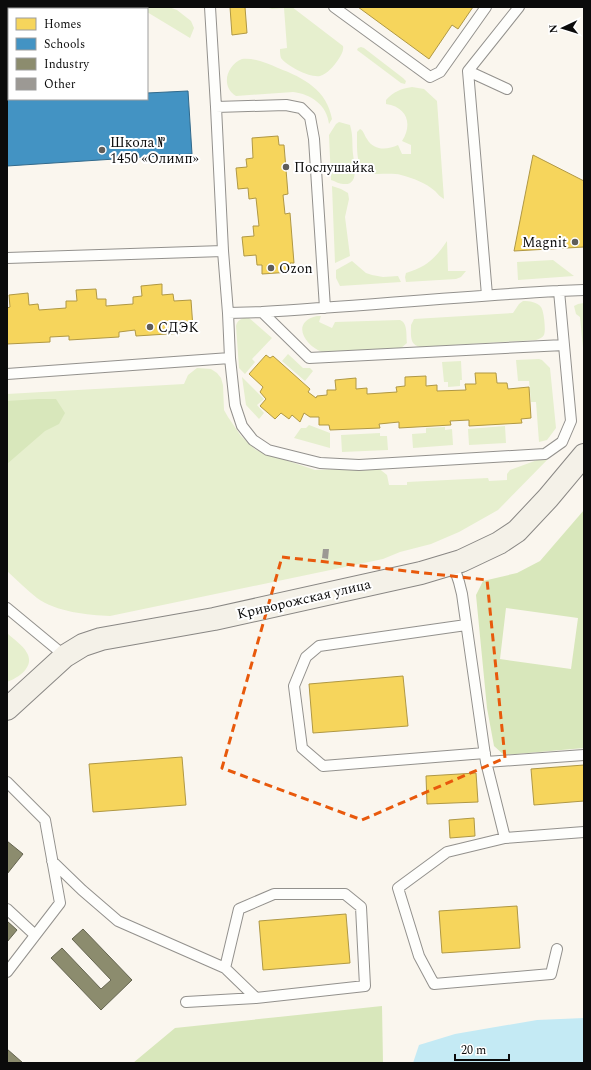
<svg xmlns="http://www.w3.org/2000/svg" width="591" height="1070" viewBox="0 0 591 1070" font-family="Spectral,serif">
<rect width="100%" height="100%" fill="#faf6ee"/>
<!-- green -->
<path fill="#e6efce" d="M140 7H169L177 10 191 21 194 28 190 38 147 12V9H143Z
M266 7H292L343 46C344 51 341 55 338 60 334 66 327 74 320 76 310 78 287 66 281 58 280 55 280 52 280 49L287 48 284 8 272 9Z
M361 47 364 48 403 78 406 81 405 84 401 83 357 50 358 48Z
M242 59C256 58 266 63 278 68 304 78 327 90 332 119L329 124C327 105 311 94 293 92L236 96C220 86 227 65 242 59Z
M412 87 424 89 437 101 444 199C440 197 438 194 435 191 426 183 413 178 401 175 392 172 370 176 364 172 356 164 357 146 357 136V132L360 129C364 131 364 135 367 139 374 151 387 150 398 145L402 154H411V145L402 141C413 124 407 107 386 104V100C394 91 401 89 412 87Z
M339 122 350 125 351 129C353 137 352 145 353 154 354 163 360 186 343 184 339 184 335 181 331 180L329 135 336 124Z
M332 186 341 189 348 193 349 199 345 217 350 256 335 263Z
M447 241 448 271H466L461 277 456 279 406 282 405 277 406 273C426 267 435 259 447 241Z
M553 260 574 276 518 280 517 262Z
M352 261 366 273 372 275 383 277 398 276 401 282 340 286 336 278V270Z
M523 301C530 301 537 302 541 307 544 311 546 331 544 335 542 338 539 339 536 340L421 347C409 346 411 334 411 325L414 319 513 313 519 304Z
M584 303V358L580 317 576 314 574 306 578 304Z
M317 316H321L319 322 332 328 335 322 400 320C408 323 406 335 407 343L401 348 322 352C305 346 290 322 317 316Z
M248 317 272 338 252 359 255 362 245 374 239 368 236 326C237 320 242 318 248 317Z
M288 354 303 368H310L313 371 305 381 282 361Z
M539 359 542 360 550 368 556 428 547 440 539 442 536 402H531L529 381H518L516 360Z
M461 361 462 380H460V386L448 387V382H444L442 362Z
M197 368 211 369 217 373 221 378 223 385 224 410 228 417 241 436 256 450 315 470 377 467 387 475 389 485H407V482L488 478 489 481 507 480V474L510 470 540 459 549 453V458L498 510 459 532 431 544 400 552 383 559 110 616C88 615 56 612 37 598 27 590 17 580 7 571V394L184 384 188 375Z
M242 377 264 399 257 405 264 413 259 419 246 405Z
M309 425 330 433V448L294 438 301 428H306Z
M505 426 506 443 469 445 468 429Z
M445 427V430L452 429 453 445 413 448 412 434 426 433V428Z
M380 433V436H387L388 450 342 452 341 435Z
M7 633C13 639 23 645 27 653 35 667 18 678 7 682Z"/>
<!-- forest -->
<path fill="#d8e7bb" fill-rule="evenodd" d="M38 399H56L65 413 59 424 45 431 7 464V401Z
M584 510V748L504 755 494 746 487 708 476 595 483 581 517 573 540 561ZM506 608 578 618 571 669 500 659Z
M382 1006 383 1063H133L175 1028Z"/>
<!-- water -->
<path fill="#c4eaf4" d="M584 1018V1063H413L419 1045 455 1034 537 1020Z"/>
<!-- homes -->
<path fill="#f6d55c" stroke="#b09844" d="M230 7H245L247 33 232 35Z
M358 7H473L458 29 452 25 429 59Z
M278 136 279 145H284L288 194 283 195 285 214 290 213 294 263H290L291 272 262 274V265H257L256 255 244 256 242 237 254 236 253 226H259L256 198 249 199 248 188 238 189 236 168 247 167 246 159 253 158 252 138Z
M533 155 584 181V247L514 251Z
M162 284V295L173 294 174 301 191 300 193 328 183 329V333L136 336 135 330 119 332V337L69 340V336L50 337V342L7 344V308L10 307 9 295 28 293 29 305 38 304 39 310 66 308V301H77L76 290 96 289 97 299H106V306L133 304V297L142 296 141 286Z
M266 355 270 358 273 356 310 389 308 392 316 398 317 396 327 395V390H336L335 380 356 378V389L367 388V394L397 392 396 387 405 386V377L426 376V386L437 385V391L466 390 465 384H476L475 373H496L497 383H507L508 389 529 387 531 418 521 419 522 423 469 426V420L450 421 451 425 399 428V422L379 424 380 428 330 430 329 425H319V417H310L304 413 300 422 292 415 289 419 281 413 275 419 260 406 266 399 260 392 263 387 249 374Z
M403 676 408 726 313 733 309 684Z
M182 757 186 805 93 812 89 764Z
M584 765V801L534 805 531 769Z
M476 773 478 802 427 804 426 776Z
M474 818 475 836 450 838 449 820Z
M517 906 520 948 442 953 439 911Z
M346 914 350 963 263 970 259 921Z"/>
<!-- schools -->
<path fill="#4393c3" stroke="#326a8c" d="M7 83H9V99H147V93L188 91 192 154 7 166Z"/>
<!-- industry -->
<path fill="#8c8c6e" stroke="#656550" d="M7 841 23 854 7 874Z
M7 921 17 930 7 942Z
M83 929 132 980 101 1010 51 958 62 948 101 989 111 980 72 939Z
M7 1049 23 1063H7Z"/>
<!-- building -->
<path fill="#9c9994" d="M323 549H329L328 559 322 558Z"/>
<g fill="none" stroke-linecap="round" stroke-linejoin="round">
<!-- lane casing -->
<g stroke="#93918d" stroke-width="12">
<path id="lane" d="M210 7 216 107
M334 7 430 77 440 72 486 7
M468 71 507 89
M223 251 216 107 286 105 301 108 310 117 314 139 325 308
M7 258 223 251 228 313
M487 295 468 71 519 7
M262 312C361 306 460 296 559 291
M564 345 309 358 262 312 228 313 230 358 235 405 242 426 253 440 268 450 320 463 359 465 545 454 562 442 571 421 559 291 584 290
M7 374 230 358
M453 564 459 582 462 594 486 762 505 838 584 832
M7 608 65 656
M466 625 319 646 306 657 294 686 302 748 323 766 485 753
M486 762 584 755
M7 782 45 820 60 903 7 972
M505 838 447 852 398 888 419 956 434 984 551 974 557 949
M52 861 82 890 118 921 225 968 256 998
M7 909 35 935
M186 1002 256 998 365 986 361 907 345 894H274L239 909 225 968"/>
</g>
<!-- secondary casing -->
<g stroke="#898784" stroke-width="24">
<path id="secondary" d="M7 709 65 656 83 645 101 639 214 619 421 573 461 561 499 543 517 531 548 498 584 455"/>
</g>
<!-- lane -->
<use href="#lane" stroke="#fefefc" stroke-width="10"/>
<!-- secondary -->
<use href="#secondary" stroke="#f4f1e8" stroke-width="22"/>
</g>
<!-- marked area -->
<path fill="none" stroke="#e8590c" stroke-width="3" stroke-dasharray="8 5" stroke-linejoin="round" d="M282 557 487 580 505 758 362 820 222 768Z"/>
<!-- markers -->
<g fill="#5f5d5a" stroke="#fff" stroke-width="1.5">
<circle cx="102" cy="150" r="4"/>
<circle cx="286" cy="167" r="4"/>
<circle cx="575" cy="242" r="4"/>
<circle cx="271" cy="268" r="4"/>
<circle cx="150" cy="327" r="4"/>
</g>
<g text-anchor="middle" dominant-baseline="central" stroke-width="4" stroke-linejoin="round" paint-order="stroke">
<!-- poi labels -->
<g font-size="14" fill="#0b0b0b" stroke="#fff" text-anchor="start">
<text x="110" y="142">Школа №<tspan x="110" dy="16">1450 «Олимп»</tspan></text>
<text x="294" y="167">Послушайка</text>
<text x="567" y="242" text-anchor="end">Magnit</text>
<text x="279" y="268">Ozon</text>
<text x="158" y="327">СДЭК</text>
</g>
<!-- street labels -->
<g font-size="14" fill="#0b0b0b" stroke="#fff">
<text transform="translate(304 599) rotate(-13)">Криворожская улица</text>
</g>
</g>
<!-- border -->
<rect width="591" height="1070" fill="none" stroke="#0b0b0b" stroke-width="16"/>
<!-- legend -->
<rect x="8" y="8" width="140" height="92" fill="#ffffff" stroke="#9d9d9d"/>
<rect x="16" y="18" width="20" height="12" fill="#f6d55c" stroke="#9d9d9d"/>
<text x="44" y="28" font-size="12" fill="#0b0b0b">Homes</text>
<rect x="16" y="38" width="20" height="12" fill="#4393c3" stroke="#9d9d9d"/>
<text x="44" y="48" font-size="12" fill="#0b0b0b">Schools</text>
<rect x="16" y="58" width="20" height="12" fill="#8c8c6e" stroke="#9d9d9d"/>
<text x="44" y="68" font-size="12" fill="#0b0b0b">Industry</text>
<rect x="16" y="78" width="20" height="12" fill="#9c9994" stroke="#9d9d9d"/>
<text x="44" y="88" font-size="12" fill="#0b0b0b">Other</text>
<!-- north arrow -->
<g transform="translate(563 28) rotate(266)" stroke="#ffffff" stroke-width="3" paint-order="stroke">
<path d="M0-3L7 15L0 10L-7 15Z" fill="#0b0b0b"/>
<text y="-6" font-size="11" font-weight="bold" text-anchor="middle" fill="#0b0b0b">N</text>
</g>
<!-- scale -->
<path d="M455 1054v6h54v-6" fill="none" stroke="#0b0b0b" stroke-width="2"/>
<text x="461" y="1054" font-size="12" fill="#0b0b0b" stroke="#ffffff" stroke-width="3" paint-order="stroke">20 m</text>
</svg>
